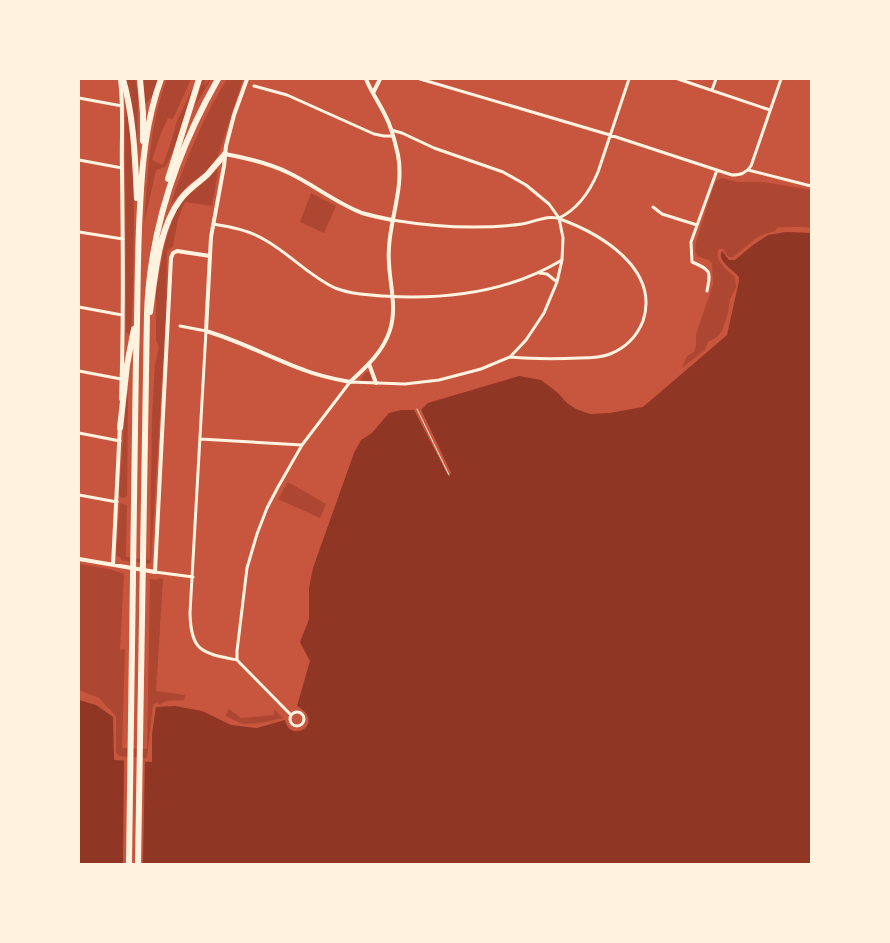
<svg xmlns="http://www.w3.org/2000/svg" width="890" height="943" viewBox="0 0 890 943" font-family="Jost,sans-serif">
<rect width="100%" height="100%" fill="#c8553d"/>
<!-- green -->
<path fill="#ae4732" d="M126 79H135L138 93 137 161Z
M141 79H158L152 97 144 105Z
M167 79H191L173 119 168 118 161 133 152 160 163 165 172 139 177 121 197 79 172 154 165 167 156 170 144 224C148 176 149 125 167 79Z
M203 79H206L204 84 205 85 209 79H211L195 106Z
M227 79H243L218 156 207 171 188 185 171 204C185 160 203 118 227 79Z
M126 112 129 119 133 164 134 221 133 295 131 335 126 332 125 126Z
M217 169 218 171 212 206 185 202 178 219 173 246 167 251 166 314 151 562 149 564 121 560V558L116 555 120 503 127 505 126 557 150 560 152 416 155 365 159 347 156 340V291L165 242 172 222 177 208 187 196 201 185Z
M722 178 737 182H763L811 190V228C800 226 790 228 778 227L774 232C757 233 746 248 733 257 727 258 726 254 724 249H719C713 261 727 270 735 277L736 287 730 299 728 313 722 331 717 337 708 342 705 350 682 368 687 356 694 352 696 345V334L713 285 712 263 709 260 697 256 695 251 696 242 714 185 716 181Z
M311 193 336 206 324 233 300 222Z
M366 372H369L372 379 370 381H360Z
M128 393 127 496 124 498 120 497 119 494 126 399Z
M288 482 326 504 320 518 278 499Z
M79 564 109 569 124 574 120 650 125 649 122 748 147 749 150 579 157 580 158 578 163 579 156 691 185 695 184 700 166 701 160 705 157 703 153 705 147 758 120 756 116 753V716L99 698 79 690Z
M229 709 241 718 274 715V709L283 718 261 723 243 724 225 716Z"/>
<!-- water -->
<path fill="#8f3625" d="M786 232 811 233V864H79V700L96 705 113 717 114 760 152 762V734L156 707 175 706 202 711 231 725 257 728 285 720C290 745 327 723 297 706L310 661 300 642 309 619V588L313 568 354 453 361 440 372 433 389 413 401 410H414L448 475 451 473 421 410 428 403 519 376 541 380 558 393 567 403 576 409 590 414 610 413 643 407 727 335 739 281V277C734 270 716 261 722 251L729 260H735L753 245 768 235Z"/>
<!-- pier -->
<path fill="#c8553d" d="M414 408 416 409 444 463 419 409 421 410 451 473 448 475Z
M124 758 145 759 143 864H123Z"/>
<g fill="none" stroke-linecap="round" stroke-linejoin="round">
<!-- path -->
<path stroke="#fff3e0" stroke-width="1" d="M417 409 449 475"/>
<!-- minor -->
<path stroke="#fff3e0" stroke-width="3" d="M420 79 610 135 732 175C741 175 746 173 751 166L781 79
M678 79 770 110
M254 86 287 95 374 134 384 136H393
M712 90 716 79
M79 98 122 106
M79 160 122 168
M748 170 811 186
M653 207 662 214 697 225
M559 218C578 209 590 191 598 172L629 79
M392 220C435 227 478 230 522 224 534 222 549 214 560 219 601 234 660 269 643 321 637 336 625 348 610 354 600 358 590 358 580 358 557 359 533 359 510 357
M213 224C231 227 249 230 265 240 290 254 309 276 335 288 350 294 367 295 383 296 444 300 509 292 562 260
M79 232 123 239
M539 273 547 274 557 282
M707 291C711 271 711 270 692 262L691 242 717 170
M79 307 122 315
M180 326 206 331 190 613C191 652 202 653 237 660
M79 371 121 379
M79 433 120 441
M200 439 302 445
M79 495 117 502
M155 572 193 577
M290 719a7 7 0 1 1 14 0a7 7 0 1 1-14 0Z
M291 715 237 660V651L247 568 257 534 267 508 278 487 302 445 350 382 405 384 439 380 481 369 510 357 526 340 544 313 557 282 562 260 563 238 559 218 549 204 526 185 503 172 434 148 402 133 391 130"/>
<!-- tertiary -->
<path stroke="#fff3e0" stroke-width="4" d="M120 79C124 109 121 140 122 170 123 246 124 323 121 399
M247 79 234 115 226 146 224 166 211 237 206 331C240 341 271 358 304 370 319 376 334 379 350 382 366 367 383 352 390 330 397 307 390 286 389 263 386 227 405 191 398 155 395 142 392 128 386 117 380 104 371 92 366 79
M373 93 380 79
M225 154C247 158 269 163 289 173 314 185 336 203 362 213 372 216 382 218 392 220
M369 364 376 383
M79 559 155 572 171 258 173 253 177 251 210 256
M113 565 120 425"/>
<!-- motorway -->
<path stroke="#fff3e0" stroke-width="6" d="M123 79C134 118 135 158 137 198
M140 79 143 113V141
M168 179 199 79
M150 312C155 277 158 229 180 200 187 190 198 183 207 175 213 168 219 161 225 154
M120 428 127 365 134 329
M129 864C132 695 133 526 136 358 138 308 137 257 140 207 142 164 146 120 161 79
M138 864 147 313C150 229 177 151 218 79"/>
</g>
<!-- border -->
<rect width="890" height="943" fill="none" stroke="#fff3e0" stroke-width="160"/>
</svg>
